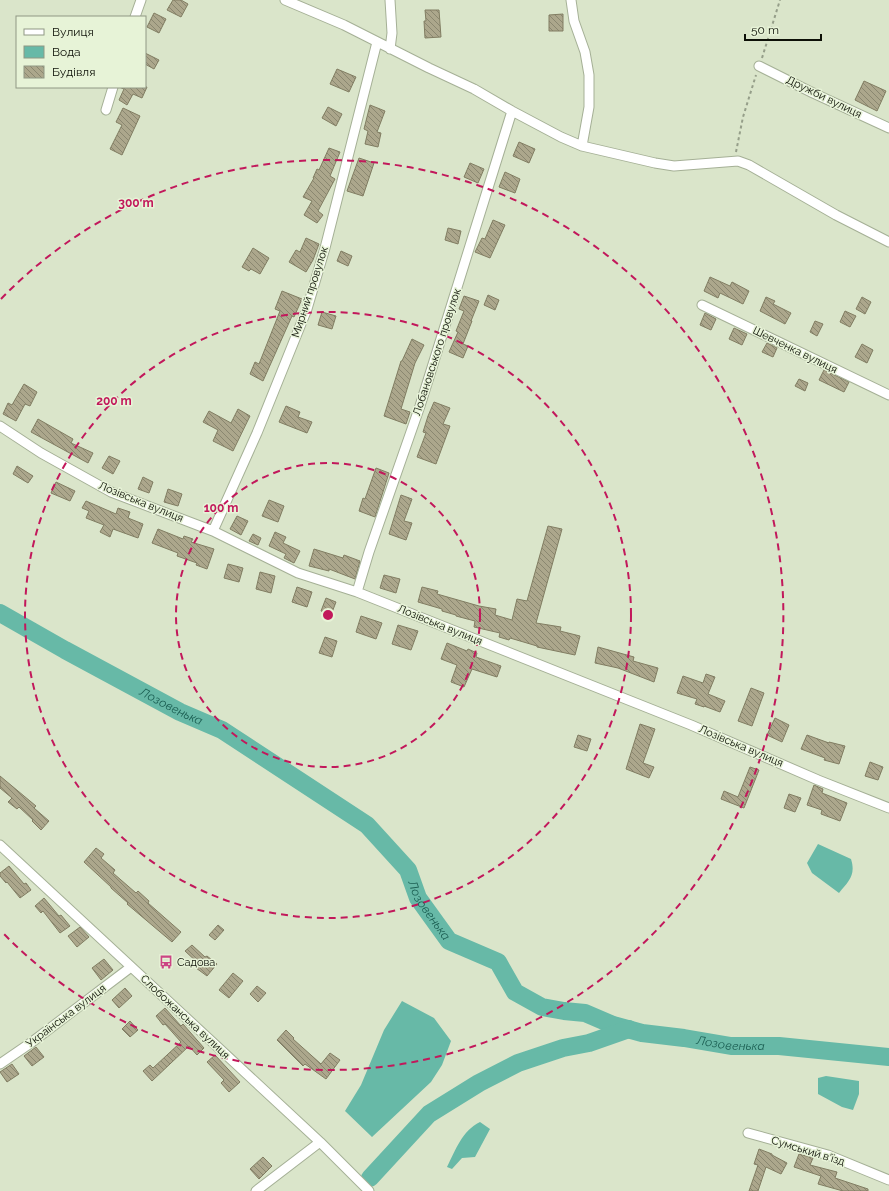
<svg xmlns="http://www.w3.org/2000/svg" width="889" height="1191" viewBox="0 0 889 1191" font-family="Raleway,sans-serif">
<defs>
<pattern id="building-back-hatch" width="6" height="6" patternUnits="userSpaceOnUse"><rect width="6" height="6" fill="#aca78c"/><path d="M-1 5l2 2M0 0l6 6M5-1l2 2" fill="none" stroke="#8a8770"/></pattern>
</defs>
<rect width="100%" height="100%" fill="#dae5ca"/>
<!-- water -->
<path fill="#67b9a7" d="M818 844 851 859C856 875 849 881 839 893L812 873 807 863Z
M402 1001 434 1018 451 1041 442 1065 431 1082 372 1137 345 1111 361 1085 384 1030Z
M826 1076 859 1081V1094L853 1110 842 1107 818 1094V1078Z
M480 1122 490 1129 475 1157 462 1158 452 1169 447 1167C456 1149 462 1131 480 1122Z"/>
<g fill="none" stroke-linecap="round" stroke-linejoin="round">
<!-- river -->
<g stroke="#67b9a7" stroke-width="18">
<path id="s1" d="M0 613 65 650 180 712 222 730 367 825 408 870 418 898 449 941 498 962 515 992 542 1007 564 1011 585 1013 613 1025 642 1033 684 1038 731 1046H779L889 1057"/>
<path d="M370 1178 429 1114 479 1083 518 1063 563 1048 589 1043 629 1029"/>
</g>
</g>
<!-- building -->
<path fill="url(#building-back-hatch)" stroke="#817d62" d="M173 0H181L188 4 181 17 167 10Z
M425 10H439L441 37 425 38 424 21H426Z
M154 13 166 19 159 33 147 27Z
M563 14V31H549V15Z
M145 53 159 60 154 69 145 64Z
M337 69 356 77 349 92 330 84Z
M864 81 886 91 877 111 855 100Z
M119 87H147L142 98 133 94 127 105 119 100 124 89Z
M370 105 385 111 377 132 381 133 378 147 365 144 368 131 364 129Z
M328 107 342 114 336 126 322 118Z
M123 108 140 116 122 155 110 149 122 125 116 122Z
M519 142 535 149 529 163 513 156Z
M329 148 340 152 330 176 335 179 318 211 323 215 317 223 304 215 312 201 303 197 314 178H313L317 169 319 170Z
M359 158 374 163 363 196 347 191Z
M470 163 484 169 478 183 464 177Z
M505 172 520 179 515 193 499 187Z
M493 220 505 225 490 258 475 252 482 238 485 239Z
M448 228 461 231 458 244 445 240Z
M306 238 319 244 313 260 306 272 289 262 296 250 300 252Z
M253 248 269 258 260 274 251 269 249 271 242 267Z
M341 251 352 256 348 266 337 261Z
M710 277 730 286 732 282 749 291 743 304 720 293 718 298 704 291Z
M282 291 302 299 294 317 292 316 263 381 250 374 255 362 259 364 280 311 275 309Z
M488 295 499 300 495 310 484 305Z
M464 296 479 301 471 321H472L463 344 468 346 463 358 449 352 458 332 456 331 464 311 459 309Z
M766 297 775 301 773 304 791 313 785 324 760 311Z
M862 297 871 302 865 314 856 309Z
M845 311 856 316 850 327 840 322Z
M322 312 336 316 332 329 318 325Z
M705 313 716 319 711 330 700 325Z
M815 321 823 324 817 336 810 332Z
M734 328 747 334 742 345 729 339Z
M412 339 424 345 415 363 401 409 410 412 406 424 384 416 401 361H402Z
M767 343 777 348 773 357 762 352Z
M862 344 873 350 867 363 855 357Z
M824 370 849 382 844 392 819 380Z
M799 379 808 383 805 391 795 386Z
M24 384 37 392 30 406 25 404 16 421 3 414 8 403 12 405Z
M434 402 450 408 443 424 450 426 436 464 417 457 426 433 423 432 428 416Z
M286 406 300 412 298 417 312 422 307 433 279 422Z
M238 409 250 416 233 451 213 441 218 430 203 422 209 411 231 423Z
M38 419 73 439 71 443 93 453 88 463 31 432Z
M109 456 120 461 113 474 102 468Z
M17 466 33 476 28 483 13 474Z
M376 468 389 473 375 517 359 511 363 498 365 499Z
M143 477 153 482 149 493 138 489Z
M56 482 75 491 70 501 51 493Z
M168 489 182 494 178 506 164 502Z
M401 495 412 499 404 521 412 523 406 540 389 534Z
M269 500 284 506 278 522 262 516Z
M86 501 116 514 118 508 130 512 128 518 143 524 138 538 113 529 110 537 100 532 104 525 86 518 89 511 82 508Z
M237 516 248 521 241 535 230 529Z
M548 526 562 529 536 623 561 627 560 631 580 636 575 655 537 647V646L510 638 509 640 499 637 500 633 474 627 475 621 456 616V615L442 611V609L418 602 422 587 438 591 437 594 479 606 496 609 495 615 512 620 517 599 527 601Z
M158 529 183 539 184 536 193 539 191 542 214 549 207 569 196 565 197 563 177 556 178 553 152 543Z
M275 532 286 537 283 543 300 551 294 563 284 558 286 554 269 546Z
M253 534 261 538 258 545 249 541Z
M314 549 343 558 344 555 360 561 355 579 329 569V571L309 566Z
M228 564 243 568 239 582 224 578Z
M260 572 275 576 271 593 256 589Z
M384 575 400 579 396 593 380 588Z
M297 587 312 592 307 607 292 602Z
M326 598 336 602 331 615 321 611Z
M361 616 382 623 376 639 356 632Z
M398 625 418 631 411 650 392 644Z
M325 637 337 641 332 657 319 653Z
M447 643 467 651 468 649 477 653 476 657 501 666 497 677 472 669 464 687 451 682 457 665 441 659Z
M598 647 634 657 633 661 658 668 654 682 618 668 595 663Z
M706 674 715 677 708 694 725 701 720 712 704 706V707L695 704 697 699 677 693 683 676 703 683Z
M751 688 764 693 752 726 738 721Z
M775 718 789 725 782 742 767 735Z
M640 724 655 729 643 763 654 767 649 778 626 769Z
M578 735 591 739 587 751 574 747Z
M807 735 829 743V742L845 746 839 764 824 760 825 758 801 749Z
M870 762 883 767 878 780 865 776Z
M750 767 759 770 744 808 721 799 724 791 738 797Z
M0 776 36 806 34 808 49 821 41 830 32 821 33 820 19 807 17 809 8 802 12 798 0 788Z
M814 785 823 789 822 793 847 803 840 821 821 814 822 810 807 805Z
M789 794 801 798 795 812 784 808Z
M96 848 104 854 101 858 115 870 113 873 136 893 138 891 149 901 148 903 181 932 172 942 127 904 128 903 111 888V887L84 862Z
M9 866 24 884 26 883 31 890 20 898 7 882 6 883 0 876V873Z
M44 898 59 916 61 915 70 926 60 933 43 911 41 913 35 906Z
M218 925 224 930 215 940 209 935Z
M80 927 89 937 77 947 68 936Z
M192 945 205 957 207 956 217 964 207 976 196 968 199 964 185 951Z
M104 959 113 970 101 980 92 968Z
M233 973 243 981 229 998 219 990Z
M257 986 266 993 258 1002 250 994Z
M125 988 132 996 119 1008 112 1000Z
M165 1008 181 1026 183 1024 204 1048 197 1055 189 1046 152 1081 143 1071 150 1065 153 1068 181 1042 165 1024 163 1025 156 1016Z
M130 1021 138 1030 130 1037 122 1029Z
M286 1030 294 1038 293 1039 321 1064 330 1053 340 1060 326 1079 305 1064 303 1066 277 1040Z
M36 1047 44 1057 32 1066 24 1056Z
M215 1055 240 1082 229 1092 221 1083 224 1080 207 1062Z
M12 1064 19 1074 7 1082 0 1072Z
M759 1149 772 1154V1155L787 1163 781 1174 766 1167 758 1191H749L758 1165 754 1164Z
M799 1154 813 1158 810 1165 837 1172 835 1178 868 1189V1191H843L818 1184 821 1176 794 1167Z
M263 1157 272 1166 259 1179 250 1169Z"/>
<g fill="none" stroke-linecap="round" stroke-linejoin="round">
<!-- street casing -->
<g stroke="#a5b096" stroke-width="11">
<path id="street" d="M285 0 344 25 429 68 474 89 512 111 561 137 582 146 655 163 674 166 738 161 749 165 836 215 889 242
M571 0 574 21 585 52 589 75V107L582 146
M135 17 141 0
M390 49 392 33 390 0
M759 66 813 93 889 128
M106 110 113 87
M702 305 889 395
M0 426 41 453 111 492 213 531 298 573 357 592 691 725 818 780 889 808
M213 531 257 433 307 309 325 248 377 42
M357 592 369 552 420 406 512 111
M0 845 320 1142 369 1191
M0 1064 32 1042 131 967
M748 1133 828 1155 889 1180
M256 1191 320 1142"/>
</g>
<!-- path -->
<path stroke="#959e89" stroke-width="2" stroke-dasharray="3 3" stroke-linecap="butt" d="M762 58 780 0
M736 152 743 117 756 75"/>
<!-- street -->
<use href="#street" stroke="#fff" stroke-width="9"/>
</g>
<!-- distance rings -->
<g fill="none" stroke="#c2185b" stroke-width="2" stroke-dasharray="7 5">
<circle cx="328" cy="615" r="152"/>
<circle cx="328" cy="615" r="303"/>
<path d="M1 299A455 455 0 1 1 1 931"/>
</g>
<!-- icons -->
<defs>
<g id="bus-bare" transform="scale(1.08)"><path d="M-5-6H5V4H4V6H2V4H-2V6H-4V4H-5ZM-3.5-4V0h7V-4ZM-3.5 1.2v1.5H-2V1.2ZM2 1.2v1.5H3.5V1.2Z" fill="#cc4584" stroke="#e7f3d7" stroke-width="2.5" paint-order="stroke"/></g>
</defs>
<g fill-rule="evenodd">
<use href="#bus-bare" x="166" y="962"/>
</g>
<g text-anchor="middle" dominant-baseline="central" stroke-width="3" stroke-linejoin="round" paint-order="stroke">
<!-- street labels -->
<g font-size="11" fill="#0d1007" stroke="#e7f3d7">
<text transform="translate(824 97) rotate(26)">Дружби вулиця</text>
<text transform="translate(310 292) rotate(-72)">Мирний провулок</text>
<text transform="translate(795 350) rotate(26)">Шевченка вулиця</text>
<text transform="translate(437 352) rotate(-72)">Лобановського провулок</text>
<text transform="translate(141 502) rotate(22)">Лозівська вулиця</text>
<text transform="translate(440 625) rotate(22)">Лозівська вулиця</text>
<text transform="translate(741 746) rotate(23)">Лозівська вулиця</text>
<text transform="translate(66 1016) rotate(-37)">Українська вулиця</text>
<text transform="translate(185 1017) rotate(43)">Слобожанська вулиця</text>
<text transform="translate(808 1151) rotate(17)">Сумський в'їзд</text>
</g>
<!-- poi labels -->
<g font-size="11" fill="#0d1007" stroke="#e7f3d7" text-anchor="start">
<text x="177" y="962">Садова</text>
</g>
<!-- water labels -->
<g font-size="12" font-style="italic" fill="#1b5e52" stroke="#e7f3d7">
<text stroke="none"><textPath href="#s1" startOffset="195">Лозовенька</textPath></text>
<text stroke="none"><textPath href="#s1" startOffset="531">Лозовенька</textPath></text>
<text stroke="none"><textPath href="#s1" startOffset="880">Лозовенька</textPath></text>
</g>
</g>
<circle cx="328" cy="615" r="6" fill="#c2185b" stroke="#e7f3d7" stroke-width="2"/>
<g font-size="12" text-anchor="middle" font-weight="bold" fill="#c2185b" stroke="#e7f3d7" stroke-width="3" stroke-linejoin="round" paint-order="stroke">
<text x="136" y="207">300 m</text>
<text x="114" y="405">200 m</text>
<text x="221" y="512">100 m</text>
</g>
<!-- legend -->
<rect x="16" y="16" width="130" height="72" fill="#e7f3d7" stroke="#909884"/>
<rect x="24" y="29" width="20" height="6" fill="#ffffff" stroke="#909884"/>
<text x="52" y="36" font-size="12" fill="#0d1007">Вулиця</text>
<rect x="24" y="46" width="20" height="12" fill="#67b9a7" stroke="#909884"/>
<text x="52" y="56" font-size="12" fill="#0d1007">Вода</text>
<rect x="24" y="66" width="20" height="12" fill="url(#building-back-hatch)" stroke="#909884"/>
<text x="52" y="76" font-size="12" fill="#0d1007">Будівля</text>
<!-- scale -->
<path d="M745 34v6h76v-6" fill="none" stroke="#0d1007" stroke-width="2"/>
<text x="751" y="34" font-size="12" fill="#0d1007" stroke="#e7f3d7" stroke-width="3" paint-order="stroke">50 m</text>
</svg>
